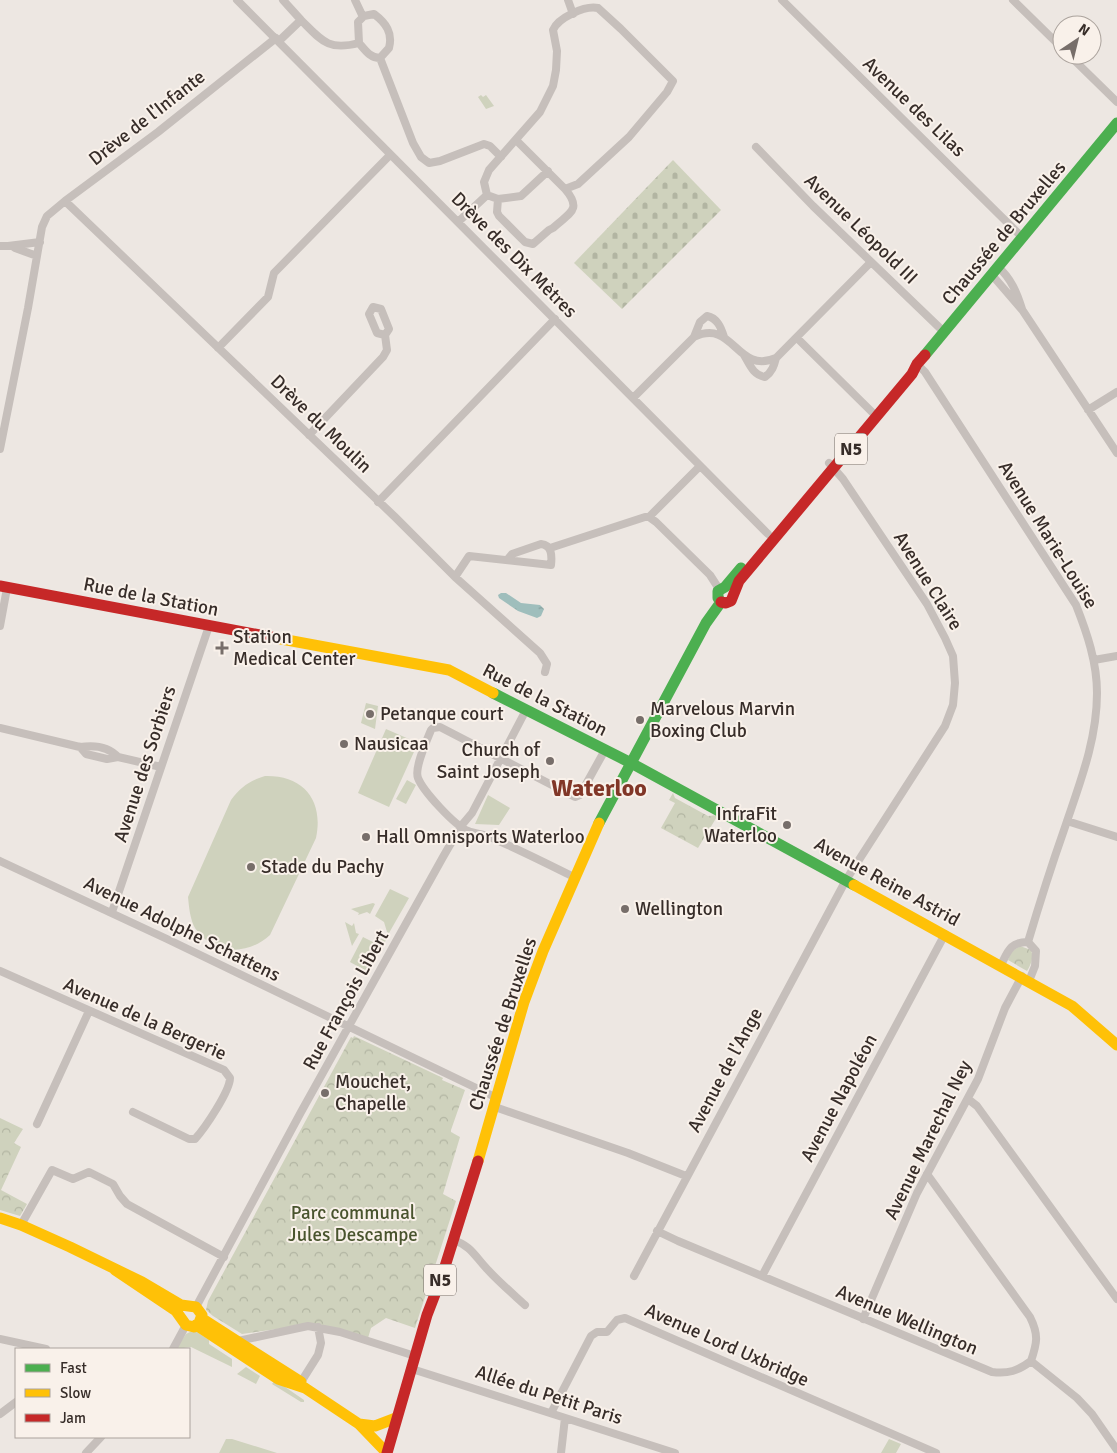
<svg xmlns="http://www.w3.org/2000/svg" width="1117" height="1453" viewBox="0 0 1117 1453" font-family="Signika,sans-serif">
<defs>
<pattern id="forest-crowns" width="20" height="18" patternUnits="userSpaceOnUse" patternTransform="scale(1.25)"><rect width="20" height="18" fill="#cfd2bd"/><path d="M2 6a3 3 0 1 1 6 0M12 15a3 3 0 1 1 6 0" fill="none" stroke="#b2b5a2"/></pattern>
<pattern id="cemetery-stones" width="16" height="16" patternUnits="userSpaceOnUse" patternTransform="scale(1.25)"><rect width="16" height="16" fill="#cfd2bd"/><path d="M2 7V4a2 2 0 0 1 4 0v3zM10 15v-3a2 2 0 0 1 4 0v3z" fill="#b2b5a2"/></pattern>
<pattern id="water-ripples" width="26" height="14" patternUnits="userSpaceOnUse" patternTransform="scale(1.25)"><rect width="26" height="14" fill="#9fbebc"/><path d="M2 4q2-2 4 0t4 0M15 11q2-2 4 0t4 0" fill="none" stroke="#829b99"/></pattern>
</defs>
<rect width="100%" height="100%" fill="#ede7e2"/>
<!-- grass -->
<path fill="#cfd2bd" d="M481 95 483 97 486 95 494 106 486 109 478 97Z
M366 703 378 706 375 729 361 723Z
M386 729 418 743 389 807 358 793Z
M265 776C303 775 324 800 316 838L270 935C247 956 213 955 195 928 190 919 189 907 188 897L231 800C241 787 249 781 265 776Z
M407 780 416 785 406 804 396 799Z
M488 795 510 808 499 825 475 824Z
M390 889 409 898 389 933 387 932 384 922 375 916Z
M373 903 375 904 370 914 367 912 358 915 359 913 351 909Z
M345 922 352 926 354 923 356 933 359 934 352 946Z
M363 937 373 942 375 940 383 938 386 940 368 972 350 962Z
M194 1330 209 1340V1344L232 1359V1367L191 1347 176 1349 186 1334Z
M246 1367 260 1376 256 1384 237 1374Z
M275 1380 304 1400V1402H301L272 1384Z
M226 1439H232L277 1453H219Z
M889 1439 901 1444 896 1453H881Z"/>
<!-- forest -->
<path fill="url(#forest-crowns)" d="M673 793 675 798 708 816 718 815 698 848 661 828 675 803 669 800Z
M1020 946 1031 950C1034 958 1031 964 1027 971L1008 960 1011 952Z
M354 1036 443 1078 442 1080 465 1090 451 1130V1132L460 1137 443 1194 456 1201 415 1328 386 1318 371 1328 368 1338 312 1324 242 1334 213 1316 206 1310 208 1301 351 1037 353 1038Z
M0 1118 23 1129 14 1143 21 1147 1 1190 27 1204 20 1216 0 1210Z"/>
<!-- cemetery -->
<path fill="url(#cemetery-stones)" d="M673 160 721 210 622 309 574 263Z"/>
<!-- water -->
<path fill="url(#water-ripples)" d="M501 593H506L521 603 540 605 544 609 541 616 537 618 518 611 499 598 498 595Z"/>
<g fill="none" stroke-linecap="round" stroke-linejoin="round">
<!-- street -->
<path stroke="#c6bfbb" stroke-width="8" d="M237 0 768 534
M355 0 363 17
M568 0 573 14
M782 0 1023 238
M1013 0 1062 48
M301 20C322 41 328 51 359 43L358 22 364 16 374 14C386 23 393 33 389 48L380 58C370 58 365 50 359 43
M279 41 301 20 283 0
M1069 55 1117 102
M380 58 413 143 421 157 429 163 440 161 484 144 490 146 501 157
M756 147 813 206 944 332
M487 195 498 199 521 196 548 171
M498 199 497 212 499 216 525 242 533 244 549 230 553 228C569 213 583 210 565 189
M65 201 395 517 455 577 540 653 547 664 545 672
M458 222 487 195 484 182 489 170 540 112 553 86 556 70 557 51 553 30C558 18 585 5 598 8L621 29 673 81 667 92 629 137 578 184 565 189 516 140
M0 246H8L40 242
M15 248 37 256
M998 267C1011 278 1017 293 1022 309
M992 275 1023 311 1117 453
M694 337 700 322 707 316C717 318 721 327 724 337
M797 338 877 417
M218 348 268 297 274 273 390 155
M744 355C750 365 753 375 765 377 772 372 774 366 776 358
M917 364 925 372 1076 605C1087 633 1097 662 1097 693 1097 741 1079 785 1064 830 1051 867 1039 905 1028 942
M633 398 694 337C734 318 736 375 776 358L871 262
M1088 410 1117 392
M309 435 383 357 387 350 385 335 389 329 381 309 373 307 369 314 377 333 385 335
M0 449 28 308 42 227 47 216 65 201 158 132 276 38
M378 502 555 319
M649 517 700 466
M550 548 645 517H649L656 522 710 575 719 589
M455 577 469 556 551 565C552 556 552 545 541 544L512 554 507 560
M0 626 7 588
M1094 660 1117 656
M0 728 80 747C93 745 108 746 118 757
M80 747 86 754 107 759 118 757 161 767
M1067 821 1117 837
M0 861 167 939 497 1098
M574 877C546 863 518 849 490 837 483 834 475 834 468 831 454 825 423 791 418 778 414 768 427 740 431 730L433 728 440 727 575 797 580 795 605 750
M112 912 209 626
M1001 965C1008 951 1010 942 1028 942L1036 951 1035 966 1029 981
M0 971 224 1070 230 1078C230 1091 205 1128 195 1139H189L133 1112
M968 1099 977 1106 1117 1299
M495 1107 628 1153 686 1176
M37 1124 89 1011
M927 1174 1030 1317C1039 1335 1037 1343 1031 1361
M21 1225 52 1170 73 1179 89 1172 113 1184 120 1196 127 1204 224 1257
M657 1231 678 1241 992 1372C1008 1374 1018 1371 1031 1361
M453 1240C472 1246 475 1257 488 1270 500 1283 513 1294 525 1305
M634 1276 846 880 945 726 953 705 955 683 953 656 945 638 927 604 843 479 829 463
M762 1276 945 934
M196 1307 301 1112 443 857 461 826 472 813 526 710
M863 1319 917 1193 978 1079 1005 1008 1022 976
M0 1339 46 1349
M238 1341 308 1326 340 1332 415 1356
M173 1349 186 1325
M1031 1361 1077 1398 1092 1414 1117 1450
M412 1369 675 1453
M301 1382 318 1355 321 1343 318 1327
M551 1413 591 1336 597 1332H607L617 1320 625 1318 936 1453
M0 1414 16 1402
M86 1453 101 1437
M561 1453 565 1418"/>
<!-- fast -->
<path stroke="#4caf50" stroke-width="11" d="M925 355 1117 123
M721 602 718 598V591L725 587 741 568
M493 693 631 763 854 885
M599 823 706 623 721 602"/>
<!-- slow -->
<path stroke="#ffc107" stroke-width="11" d="M276 638 449 670 493 693
M854 885 1072 1006 1117 1045
M478 1161 524 1002 543 951 599 823
M0 1218 21 1225 70 1247 142 1282 181 1305 196 1307 202 1315 199 1323 194 1327 186 1325 176 1311 115 1270
M201 1318 301 1382
M196 1325 278 1379 305 1388 359 1424 387 1453
M359 1424 375 1426 396 1418"/>
<!-- jam -->
<path stroke="#c62828" stroke-width="11" d="M0 586 276 638
M721 602 726 603 731 601 739 581 912 374 917 364 925 355
M387 1453 427 1315 442 1276 478 1161"/>
</g>
<!-- markers -->
<g fill="#776e6a" stroke="#f9f1ea" stroke-width="2">
<path d="M219.5 640.5h5v5h5v5h-5v5h-5v-5h-5v-5h5z"/>
<circle cx="370" cy="714" r="5"/>
<circle cx="640" cy="720" r="5"/>
<circle cx="344" cy="744" r="5"/>
<circle cx="550" cy="761" r="5"/>
<circle cx="787" cy="825" r="5"/>
<circle cx="366" cy="837" r="5"/>
<circle cx="251" cy="867" r="5"/>
<circle cx="625" cy="909" r="5"/>
<circle cx="325" cy="1093" r="5"/>
</g>
<g text-anchor="middle" dominant-baseline="central" stroke-width="4" stroke-linejoin="round" paint-order="stroke">
<!-- shield labels -->
<g fill="#f9f1ea" stroke="#716863" stroke-width="1">
<rect x="835" y="433.5" width="32" height="31" rx="4"/>
<rect x="424" y="1264.5" width="32" height="31" rx="4"/>
</g>
<g font-size="18" font-weight="bold" fill="#372d29">
<text x="851" y="449">N5</text>
<text x="440" y="1280">N5</text>
</g>
<!-- street labels -->
<g font-size="19" fill="#372d29" stroke="#f9f1ea">
<text transform="translate(914 107) rotate(44)">Avenue des Lilas</text>
<text transform="translate(147 118) rotate(-38)">Drève de l'Infante</text>
<text transform="translate(861 229) rotate(44)">Avenue Léopold III</text>
<text transform="translate(1004 233) rotate(-50)">Chaussée de Bruxelles</text>
<text transform="translate(514 255) rotate(45)">Drève des Dix Mètres</text>
<text transform="translate(321 424) rotate(44)">Drève du Moulin</text>
<text transform="translate(1048 535) rotate(58)">Avenue Marie-Louise</text>
<text transform="translate(928 581) rotate(58)">Avenue Claire</text>
<text transform="translate(151 597) rotate(11)">Rue de la Station</text>
<text transform="translate(545 700) rotate(27)">Rue de la Station</text>
<text transform="translate(145 764) rotate(-72)">Avenue des Sorbiers</text>
<text transform="translate(887 882) rotate(29)">Avenue Reine Astrid</text>
<text transform="translate(182 929) rotate(26)">Avenue Adolphe Schattens</text>
<text transform="translate(346 1000) rotate(-61)">Rue François Libert</text>
<text transform="translate(145 1019) rotate(24)">Avenue de la Bergerie</text>
<text transform="translate(503 1024) rotate(-72)">Chaussée de Bruxelles</text>
<text transform="translate(725 1070) rotate(-62)">Avenue de l'Ange</text>
<text transform="translate(839 1098) rotate(-62)">Avenue Napoléon</text>
<text transform="translate(928 1140) rotate(-64)">Avenue Marechal Ney</text>
<text transform="translate(907 1320) rotate(23)">Avenue Wellington</text>
<text transform="translate(727 1345) rotate(24)">Avenue Lord Uxbridge</text>
<text transform="translate(549 1395) rotate(18)">Allée du Petit Paris</text>
</g>
<!-- poi labels -->
<g font-size="19" fill="#372d29" stroke="#f9f1ea" text-anchor="start">
<text x="233" y="637">Station<tspan x="233" dy="22">Medical Center</tspan></text>
<text x="650" y="709">Marvelous Marvin<tspan x="650" dy="22">Boxing Club</tspan></text>
<text x="380" y="714">Petanque court</text>
<text x="354" y="744">Nausicaa</text>
<text x="540" y="750" text-anchor="end">Church of<tspan x="540" dy="22">Saint Joseph</tspan></text>
<text x="777" y="814" text-anchor="end">InfraFit<tspan x="777" dy="22">Waterloo</tspan></text>
<text x="376" y="837">Hall Omnisports Waterloo</text>
<text x="261" y="867">Stade du Pachy</text>
<text x="635" y="909">Wellington</text>
<text x="335" y="1082">Mouchet,<tspan x="335" dy="22">Chapelle</tspan></text>
</g>
<!-- park labels -->
<g font-size="19" fill="#49542e" stroke="#f9f1ea">
<text x="353" y="1213">Parc communal<tspan x="353" dy="22">Jules Descampe</tspan></text>
</g>
<!-- district labels -->
<g font-size="24" font-weight="bold" fill="#813627" stroke="#f9f1ea">
<text x="599" y="788">Waterloo</text>
</g>
</g>
<!-- legend -->
<rect x="15" y="1348" width="175" height="90" fill="#f9f1ea" stroke="#aba39d"/>
<rect x="25" y="1364" width="25" height="8" fill="#4caf50" stroke="#aba39d"/>
<text x="60" y="1373" font-size="15" fill="#372d29">Fast</text>
<rect x="25" y="1389" width="25" height="8" fill="#ffc107" stroke="#aba39d"/>
<text x="60" y="1398" font-size="15" fill="#372d29">Slow</text>
<rect x="25" y="1414" width="25" height="8" fill="#c62828" stroke="#aba39d"/>
<text x="60" y="1423" font-size="15" fill="#372d29">Jam</text>
<!-- north arrow -->
<g transform="translate(1077 40) rotate(35)"><circle r="24" fill="#f9f1ea" stroke="#aba39d"/>
<path d="M0-4L9 19L0 12L-9 19Z" fill="#776e6a"/>
<text y="-8" font-size="14" font-weight="bold" text-anchor="middle" fill="#372d29">N</text>
</g>
</svg>
